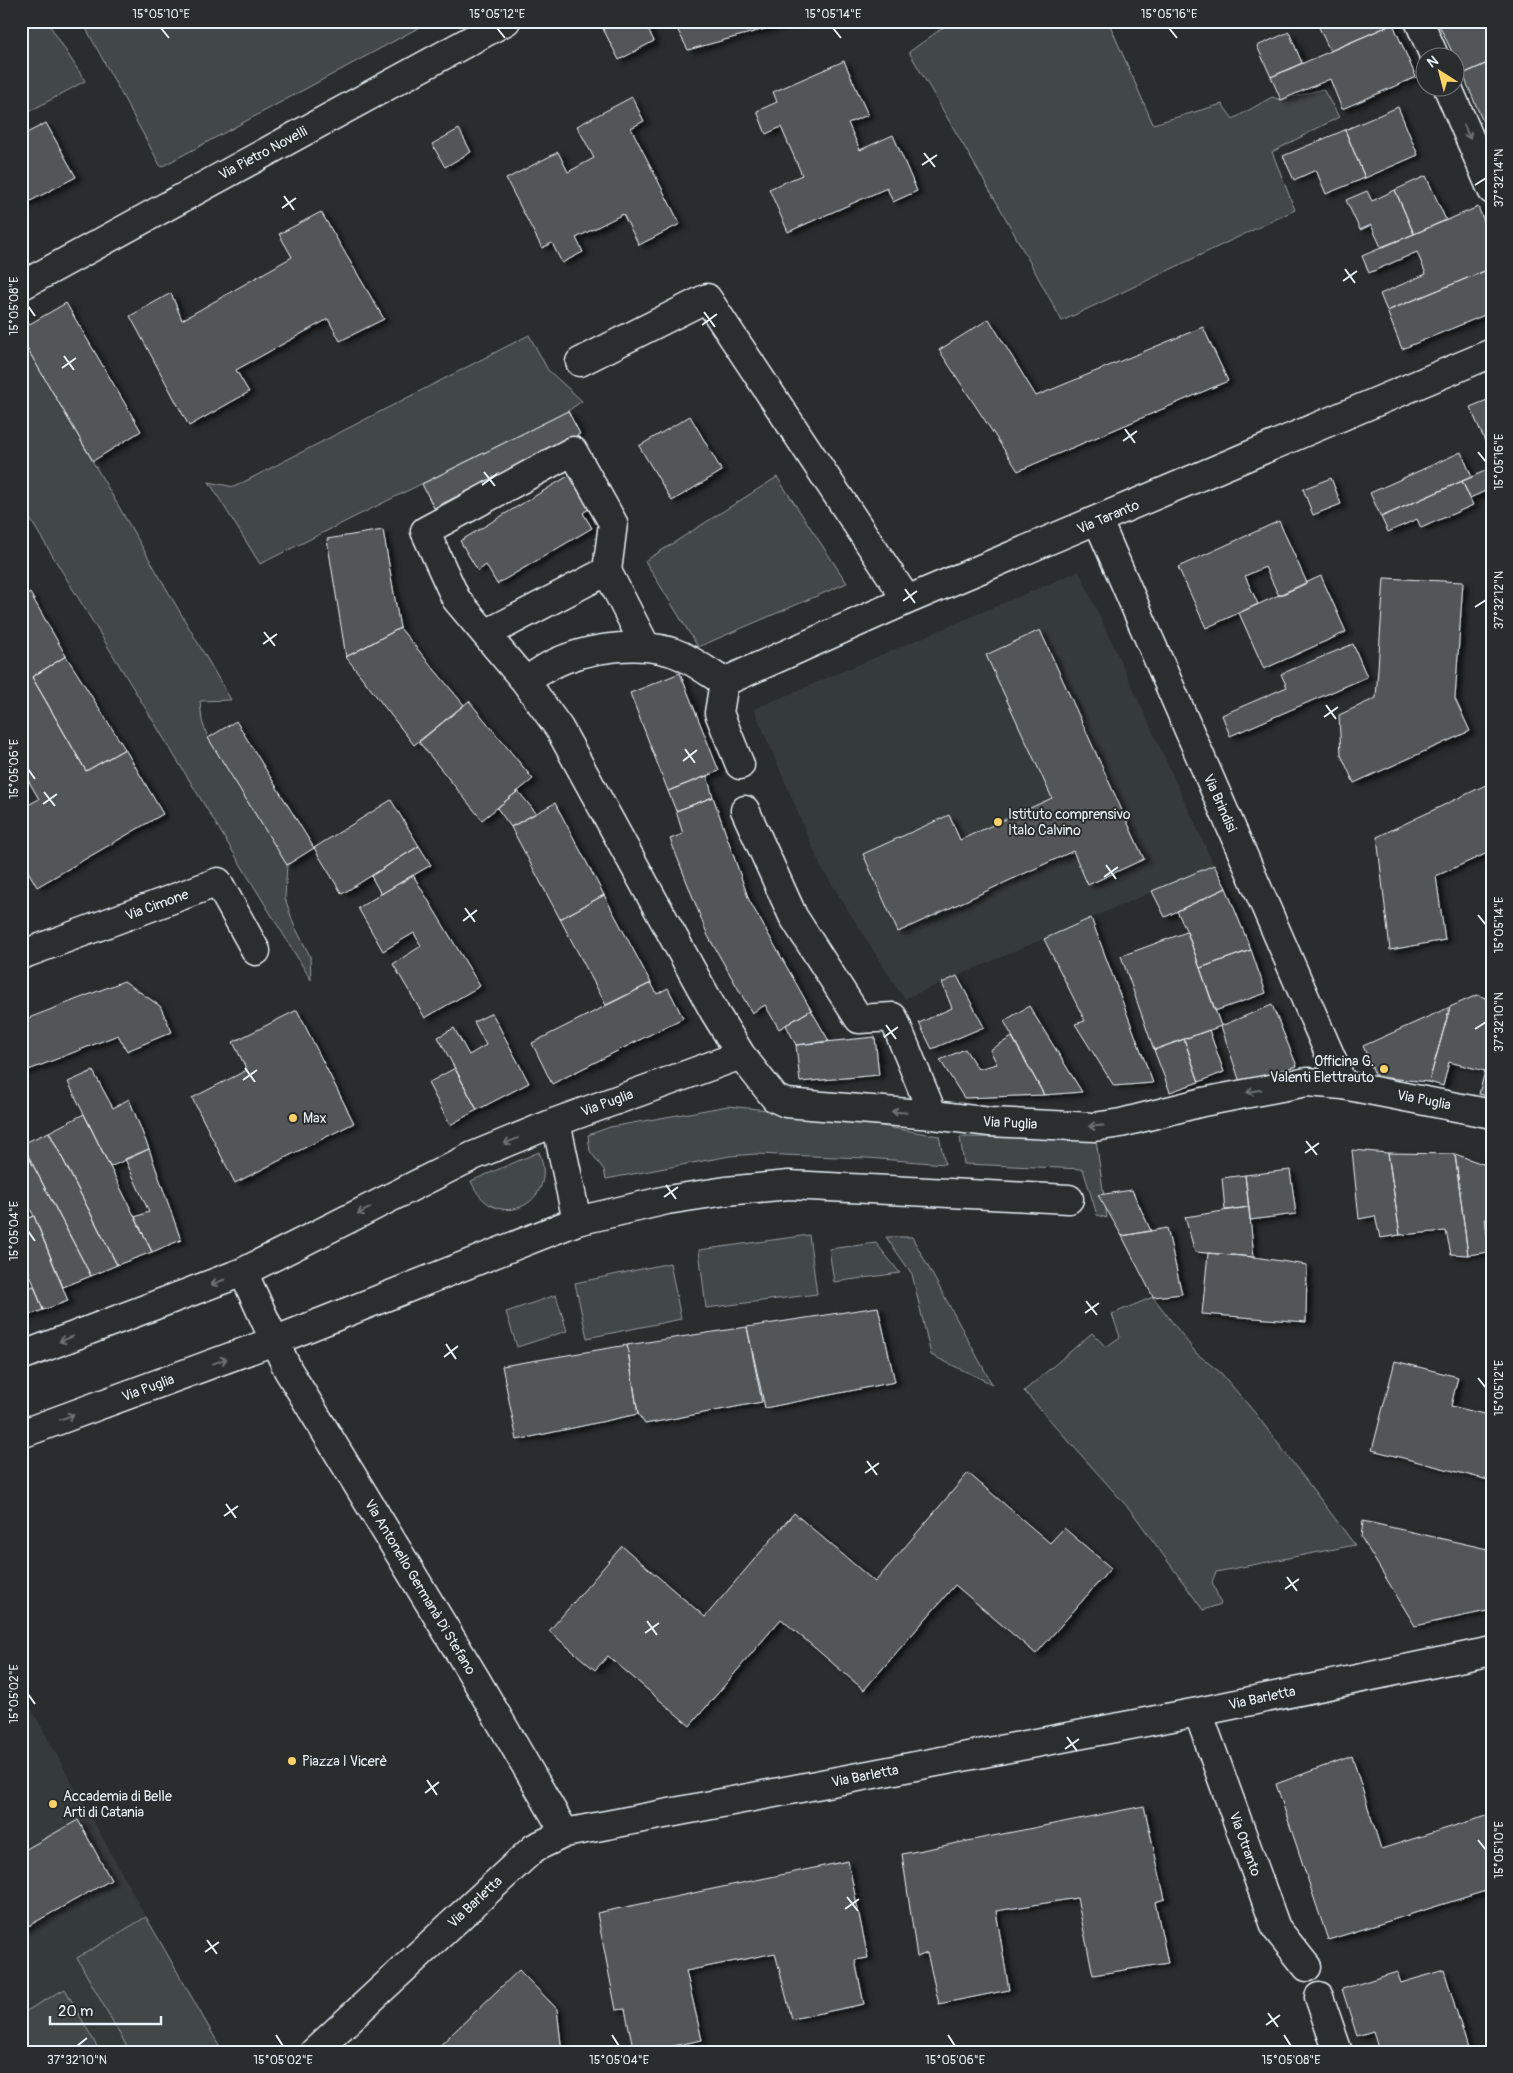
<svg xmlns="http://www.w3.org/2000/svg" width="1513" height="2073" viewBox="0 0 1513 2073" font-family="Pangolin,sans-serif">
<defs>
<filter id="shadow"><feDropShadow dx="5.5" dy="3" stdDeviation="2.5" flood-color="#0009"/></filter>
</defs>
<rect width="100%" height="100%" fill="#2a2d2e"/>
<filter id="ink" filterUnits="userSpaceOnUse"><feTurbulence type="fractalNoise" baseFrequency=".02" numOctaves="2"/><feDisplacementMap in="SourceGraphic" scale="10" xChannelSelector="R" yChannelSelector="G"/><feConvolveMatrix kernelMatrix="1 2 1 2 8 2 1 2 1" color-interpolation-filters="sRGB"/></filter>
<g filter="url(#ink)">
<!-- built -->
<path fill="#363a3b" d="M1079 571 1214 865 904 999 821 867 754 709Z
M21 1690 146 1917 223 2052H21Z"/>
<!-- green -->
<path fill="#424648" stroke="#959ca0" d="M21 21H47L85 81 21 116Z
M82 21H431L161 167Z
M952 21H1111L1109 23 1153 124 1222 104 1233 119 1272 97 1281 100 1323 89 1339 117 1272 152 1295 210 1062 321 1000 208 909 52Z
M529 335 548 370 582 401 568 411 260 564 209 482 234 487Z
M21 338 231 700 200 701 202 721 208 738 287 865 285 898 294 925 310 956 311 980 21 504Z
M777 477 847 583 698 647 645 561Z
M728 1106 817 1115 939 1136 945 1164 867 1158 756 1154 730 1156 606 1179 604 1170 590 1151 588 1135 610 1127Z
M960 1137 1081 1138 1096 1140 1107 1218 1097 1215 1083 1169 964 1164Z
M539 1152C561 1205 493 1235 471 1181Z
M809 1235 817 1294 706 1308 699 1250Z
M886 1237H912L992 1384 931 1355 912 1274Z
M876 1243 900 1273 834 1282 829 1249Z
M670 1263 681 1319 587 1338 575 1283Z
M556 1295 567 1331 517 1347 506 1312Z
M1153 1297 1196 1353 1221 1373 1255 1413 1355 1545 1216 1572 1212 1582 1221 1604 1203 1610 1132 1512 1024 1391 1092 1333 1106 1347 1120 1337 1112 1314Z
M146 1917 223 2052H130L77 1958Z
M65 1989 100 2052H21V2014Z"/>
<!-- building -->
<path fill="#535759" stroke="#e8f1f8" filter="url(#shadow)" d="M599 21H644L654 41 619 60Z
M673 21H794L688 50Z
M1316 21H1392L1393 24 1330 51Z
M1437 21H1492V61L1463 74Z
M1393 24 1416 77 1342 109 1330 79 1281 100 1271 77Z
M1289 32 1302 63 1271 77 1257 46Z
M844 61 868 115 848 123 860 150 893 135 917 191 893 202 887 188 788 232 769 189 802 175 781 127 766 134 757 111 777 102 773 92Z
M1492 61V144L1463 74Z
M632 97 644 121 631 128 680 224 639 245 623 214 576 238 583 252 562 263 552 243 542 248 506 179 558 152 568 172 594 158 577 126Z
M1398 107 1418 155 1365 178 1345 130Z
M46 123 76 177 21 206V136Z
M459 129 471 152 445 167 432 144Z
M1345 130 1365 178 1326 194 1316 170 1294 180 1283 156Z
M1426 176 1446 220 1414 234 1395 190Z
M1395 190 1414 234 1381 247 1371 225 1360 230 1346 200 1367 191 1372 201Z
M1478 207 1492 240V268L1387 311 1380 294 1426 274 1417 252 1369 273 1362 256Z
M321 212 384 319 340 341 328 319 236 370 249 392 189 426 130 316 171 293 182 320 292 257 279 234Z
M1492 268V312L1402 349 1387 311Z
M66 303 141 431 93 461 21 338V329Z
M989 319 1036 396 1203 327 1228 381 1018 471 939 350Z
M1492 398V438L1485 441 1470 407Z
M568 411 580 434 434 508 422 484Z
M690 416 722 471 672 501 639 446Z
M1492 438V457L1485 441Z
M1461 452 1472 477 1381 517 1370 493Z
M1492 468V488L1470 498 1462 481Z
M570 475 590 508 583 513 592 528 497 584 486 565 478 571 460 541Z
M1331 478 1341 504 1313 515 1303 489Z
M1462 481 1473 505 1421 528 1417 519 1388 532 1381 517Z
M1279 521 1307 583 1279 596 1265 567 1245 576 1258 604 1206 628 1178 567Z
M383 530 400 628 346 657 327 539Z
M1321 576 1346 632 1264 669 1239 613Z
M1384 578 1463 582 1455 699 1470 731 1354 783 1341 755 1339 715 1376 698Z
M30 593 66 656 32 677 86 771 125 749 163 814 37 887 21 859V809L39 799 21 768V598Z
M400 628 464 705 414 745 346 657Z
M1040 630 1144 859 1088 885 1073 851 898 932 863 854 949 815 960 840 1052 798 986 655Z
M1353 644 1367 677 1230 736 1222 715 1287 687 1281 674Z
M66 656 125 749 86 771 32 677Z
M680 673 719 771 668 791 630 693Z
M469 701 533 779 482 820 419 742Z
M236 721 314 848 287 865 208 738Z
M707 776 713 797 676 811 668 791Z
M1492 782V851L1436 876 1445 940 1390 950 1377 837Z
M518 791 536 813 511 827 497 808Z
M713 797 749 900 811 1010 779 1029 765 1005 752 1013 708 936 670 839 683 834 676 811Z
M391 800 419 846 342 894 314 848Z
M555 803 604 895 560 919 511 827Z
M419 846 431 865 381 894 371 876Z
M1214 865 1226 888 1165 917 1152 891Z
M413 875 480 986 425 1018 393 964 421 946 414 933 383 951 358 908Z
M1226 888 1251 950 1200 968 1187 932 1177 911Z
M604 895 651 983 606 1005 560 919Z
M1091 918 1153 1083 1114 1086 1075 1024 1085 1021 1044 939Z
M1187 932 1221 1026 1154 1050 1121 956Z
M1251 950 1266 993 1215 1011 1200 968Z
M957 976 984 1027 932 1049 919 1023 952 1008 942 983Z
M124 981 160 1006 172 1032 127 1051 118 1035 21 1073V1021Z
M651 983 657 994 668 988 683 1018 552 1084 532 1043Z
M1477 995 1492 1000V1097L1479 1094 1485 1071 1449 1062 1443 1086 1429 1082 1450 1007Z
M1272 1005 1297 1066 1240 1082 1221 1026Z
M1029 1006 1082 1092 1044 1095 1004 1021Z
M1450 1007 1429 1082 1376 1077 1363 1046Z
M297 1010 354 1123 235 1183 192 1098 247 1070 233 1042Z
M811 1010 829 1041 796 1045 786 1025Z
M492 1013 529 1083 477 1110 438 1037 454 1028 469 1055 486 1045 474 1022Z
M1209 1030 1224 1072 1199 1082 1184 1039Z
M875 1037 879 1075 800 1082 796 1045Z
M1012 1037 1044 1095 964 1098 940 1060 965 1049 978 1069 997 1064 990 1050Z
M1184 1039 1199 1082 1170 1092 1154 1050Z
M455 1068 477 1110 450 1125 428 1083Z
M93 1071 113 1108 129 1099 149 1149 110 1167 68 1082Z
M84 1114 152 1252 117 1265 49 1132Z
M49 1132 117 1265 91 1276 22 1144Z
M21 1144H22L91 1276 63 1287 34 1216 21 1193Z
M149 1149 181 1240 152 1252 135 1217 149 1212 125 1159Z
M1352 1150 1388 1153 1400 1235 1380 1238 1375 1216 1359 1219Z
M1388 1153 1455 1154 1468 1255 1451 1254 1446 1231 1400 1235Z
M1455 1154 1491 1167 1492 1218H1485L1489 1252 1468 1255Z
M1290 1170 1296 1214 1250 1220 1245 1175Z
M1245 1175 1249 1207 1225 1210 1222 1178Z
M1132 1190 1151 1231 1122 1236 1098 1195Z
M1249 1207 1254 1257 1195 1252 1185 1217Z
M34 1216 68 1301 43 1310 21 1249V1221Z
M1167 1228 1182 1294 1153 1297 1122 1236Z
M1208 1253 1254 1257 1307 1265 1306 1322 1202 1314Z
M34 1286 43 1310 21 1318V1290Z
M878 1307 895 1382 765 1408 747 1327Z
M747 1327 762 1402 645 1424 638 1414 627 1345Z
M627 1345 638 1414 517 1440 502 1366Z
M1395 1361 1458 1377 1451 1406 1492 1416V1481L1372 1450Z
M968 1473 1050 1543 1064 1528 1111 1568 1036 1654 955 1585 864 1690 781 1619 690 1726 608 1656 595 1670 549 1631 622 1546 705 1617 794 1513 875 1582Z
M1363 1521 1492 1550V1610L1415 1626 1361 1537Z
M1352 1756 1381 1849 1492 1814V1889L1328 1940 1276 1784Z
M1144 1806 1165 1899 1155 1902 1168 1963 1093 1975 1077 1898 996 1911 1009 1990 939 2004 927 1953 917 1957 902 1854Z
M78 1820 111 1880 21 1930V1852Z
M848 1861 868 1958 855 1960 864 2004 792 2019 775 1953 686 1971 702 2040 644 2052H634L625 2009 616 2010 597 1913Z
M519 1970 557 2009 562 2052H433Z
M1444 1970 1469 2052H1379L1373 2031 1357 2036 1342 1989 1397 1972 1401 1983Z"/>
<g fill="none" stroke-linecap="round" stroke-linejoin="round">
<!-- street casing -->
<g stroke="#e8f1f8" stroke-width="31">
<path id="street" d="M580 362 707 298 907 600
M1098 521 1343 1085
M607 571 613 523 573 451 425 531 456 599 525 681 559 728 715 1013 741 1055 775 1098 786 1103 933 1115 990 1122 1094 1127 1121 1123 1203 1102 1307 1082 1343 1085 1492 1114
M486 634 607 571 646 647
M525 681C534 676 542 670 551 665 587 647 645 639 682 656 696 663 710 673 724 682
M724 682 907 600 1492 353
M724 682 719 713 740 765
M745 810 793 916 859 1019 893 1017 933 1115
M21 955 218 882 256 951
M556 1122 577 1221
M243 1272 288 1370 475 1678 565 1833
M21 1356 243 1272 473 1156 556 1122 741 1055
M21 1434 274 1341 577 1221 667 1200 726 1191 789 1185 1069 1199
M1198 1712 1276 1928 1307 1967
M1319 1997 1338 2052
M314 2052 534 1848 565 1833 1198 1712 1492 1651"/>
</g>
<!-- secondary casing -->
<g stroke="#e8f1f8" stroke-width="31">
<path id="secondary" d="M1419 21 1435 58
M1448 88 1492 190
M21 286 506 21"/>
</g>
<!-- street -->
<use href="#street" stroke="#2a2d2e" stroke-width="28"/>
<!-- secondary -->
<use href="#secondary" stroke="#2a2d2e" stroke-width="28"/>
</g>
<!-- one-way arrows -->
<defs><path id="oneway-shaft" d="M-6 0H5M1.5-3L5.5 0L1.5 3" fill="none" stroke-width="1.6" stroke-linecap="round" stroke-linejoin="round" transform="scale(1.25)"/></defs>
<g stroke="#6c7275">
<use href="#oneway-shaft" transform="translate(1467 132) rotate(67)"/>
<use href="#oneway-shaft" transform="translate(1254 1091) rotate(169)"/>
<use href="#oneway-shaft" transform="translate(899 1112) rotate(-175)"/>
<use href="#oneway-shaft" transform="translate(1096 1126) rotate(176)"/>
<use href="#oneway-shaft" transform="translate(511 1141) rotate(157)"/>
<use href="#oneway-shaft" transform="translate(364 1211) rotate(153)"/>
<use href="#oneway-shaft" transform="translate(218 1282) rotate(159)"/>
<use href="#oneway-shaft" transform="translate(66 1339) rotate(159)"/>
<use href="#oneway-shaft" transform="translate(220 1361) rotate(-20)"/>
<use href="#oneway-shaft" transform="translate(67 1417) rotate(-20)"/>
</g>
</g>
<!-- ticks -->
<path fill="none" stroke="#e8f1f8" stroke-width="2" d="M161 28 169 38M497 28 505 38M833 28 841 38M1169 28 1177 38M924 153 935 167M922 165 937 155M1475 185 1486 178M284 196 294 210M282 208 296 198M1345 269 1355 283M1343 281 1357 271M28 306 35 316M704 312 715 327M702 325 717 314M64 356 74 370M62 368 76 358M1125 429 1135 443M1123 441 1137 431M1478 452 1486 462M484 472 495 486M482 485 497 474M905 589 915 603M903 601 917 591M1475 607 1486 600M264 632 275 646M263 644 277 634M1326 705 1336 719M1324 717 1338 707M685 749 695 763M683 761 697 750M28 769 35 779M44 792 55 806M43 804 57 794M1106 865 1116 879M1104 877 1118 867M465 908 475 922M1478 915 1486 925M463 921 477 910M886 1025 896 1039M1475 1029 1486 1022M884 1037 898 1027M245 1068 255 1082M243 1080 257 1070M1306 1141 1317 1155M1305 1153 1319 1143M666 1185 676 1199M664 1197 678 1187M28 1231 35 1241M1086 1301 1097 1315M1085 1313 1099 1303M446 1344 456 1359M444 1357 458 1346M1478 1378 1486 1388M867 1461 877 1475M865 1473 879 1463M226 1504 236 1518M224 1516 238 1506M1287 1577 1297 1591M1285 1589 1299 1579M647 1621 657 1635M645 1633 659 1623M28 1694 35 1704M1067 1737 1077 1751M1065 1749 1079 1739M427 1780 437 1795M425 1793 439 1782M1478 1840 1486 1850M847 1897 858 1911M845 1909 859 1899M207 1940 217 1954M205 1952 219 1942M1268 2013 1278 2027M1266 2025 1280 2015M276 2035 283 2046M612 2035 619 2046M948 2035 955 2046M1284 2035 1291 2046M77 2046 87 2038"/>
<!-- markers -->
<g fill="#ffd166" stroke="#2a2d2e" stroke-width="2">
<circle cx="998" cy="822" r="5"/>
<circle cx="1384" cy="1069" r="5"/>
<circle cx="293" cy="1118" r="5"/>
<circle cx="292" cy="1761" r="5"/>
<circle cx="53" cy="1804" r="5"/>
</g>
<g text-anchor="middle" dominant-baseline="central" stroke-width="4" stroke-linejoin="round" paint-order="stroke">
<!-- street labels -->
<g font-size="14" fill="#e8f1f8" stroke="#2a2d2e">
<text transform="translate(263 153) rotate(-28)">Via Pietro Novelli</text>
<text transform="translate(1108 517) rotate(-23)">Via Taranto</text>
<text transform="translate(1220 803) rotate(66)">Via Brindisi</text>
<text transform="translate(157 905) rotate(-20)">Via Cimone</text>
<text transform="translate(1424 1100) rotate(11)">Via Puglia</text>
<text transform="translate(607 1103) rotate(-20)">Via Puglia</text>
<text transform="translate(1010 1123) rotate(3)">Via Puglia</text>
<text transform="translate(148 1388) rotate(-20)">Via Puglia</text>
<text transform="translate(420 1587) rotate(59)">Via Antonello Germanà Di Stefano</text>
<text transform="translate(1262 1698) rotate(-12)">Via Barletta</text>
<text transform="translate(865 1776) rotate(-11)">Via Barletta</text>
<text transform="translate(1245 1844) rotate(70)">Via Otranto</text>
<text transform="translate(475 1902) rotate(-43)">Via Barletta</text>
</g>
<!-- poi labels -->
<g font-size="14" fill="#e8f1f8" stroke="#2a2d2e" text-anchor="start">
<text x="1008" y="814">Istituto comprensivo<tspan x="1008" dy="16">Italo Calvino</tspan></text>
<text x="1374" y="1061" text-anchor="end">Officina G.<tspan x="1374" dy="16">Valenti Elettrauto</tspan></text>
<text x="303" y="1118">Max</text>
<text x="302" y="1761">Piazza I Vicerè</text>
<text x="63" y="1796">Accademia di Belle<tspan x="63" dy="16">Arti di Catania</tspan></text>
</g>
</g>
<!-- margin -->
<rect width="1513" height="2073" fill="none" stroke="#2a2d2e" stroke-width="55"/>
<!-- north arrow -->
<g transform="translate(1440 72) rotate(324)"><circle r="24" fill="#2a2d2e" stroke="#767b7f"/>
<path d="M0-4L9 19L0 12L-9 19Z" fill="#ffd166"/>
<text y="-8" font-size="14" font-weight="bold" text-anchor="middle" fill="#e8f1f8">N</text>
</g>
<!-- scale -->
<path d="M50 2016v8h111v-8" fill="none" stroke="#e8f1f8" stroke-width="2.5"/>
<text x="58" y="2016" font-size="15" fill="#e8f1f8" stroke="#2a2d2e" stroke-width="4" paint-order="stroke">20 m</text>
<rect x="28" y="28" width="1458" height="2018" fill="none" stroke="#e8f1f8" stroke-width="2"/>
<g font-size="12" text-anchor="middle" fill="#e8f1f8">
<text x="161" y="18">15°05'10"E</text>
<text x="497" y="18">15°05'12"E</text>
<text x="833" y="18">15°05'14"E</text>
<text x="1169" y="18">15°05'16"E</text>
<text transform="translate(1499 178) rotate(-90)" y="4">37°32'14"N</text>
<text transform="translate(14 306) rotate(-90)" y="4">15°05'08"E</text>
<text transform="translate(1499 462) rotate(-90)" y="4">15°05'16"E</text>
<text transform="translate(1499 600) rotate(-90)" y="4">37°32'12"N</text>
<text transform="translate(14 769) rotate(-90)" y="4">15°05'06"E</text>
<text transform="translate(1499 925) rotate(-90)" y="4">15°05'14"E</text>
<text transform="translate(1499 1022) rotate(-90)" y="4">37°32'10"N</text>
<text transform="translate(14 1231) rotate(-90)" y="4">15°05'04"E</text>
<text transform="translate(1499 1388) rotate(-90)" y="4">15°05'12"E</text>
<text transform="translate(14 1694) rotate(-90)" y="4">15°05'02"E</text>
<text transform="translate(1499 1850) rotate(-90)" y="4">15°05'10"E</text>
<text x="77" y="2064">37°32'10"N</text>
<text x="283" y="2064">15°05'02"E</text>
<text x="619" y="2064">15°05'04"E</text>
<text x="955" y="2064">15°05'06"E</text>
<text x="1291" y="2064">15°05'08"E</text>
</g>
</svg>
